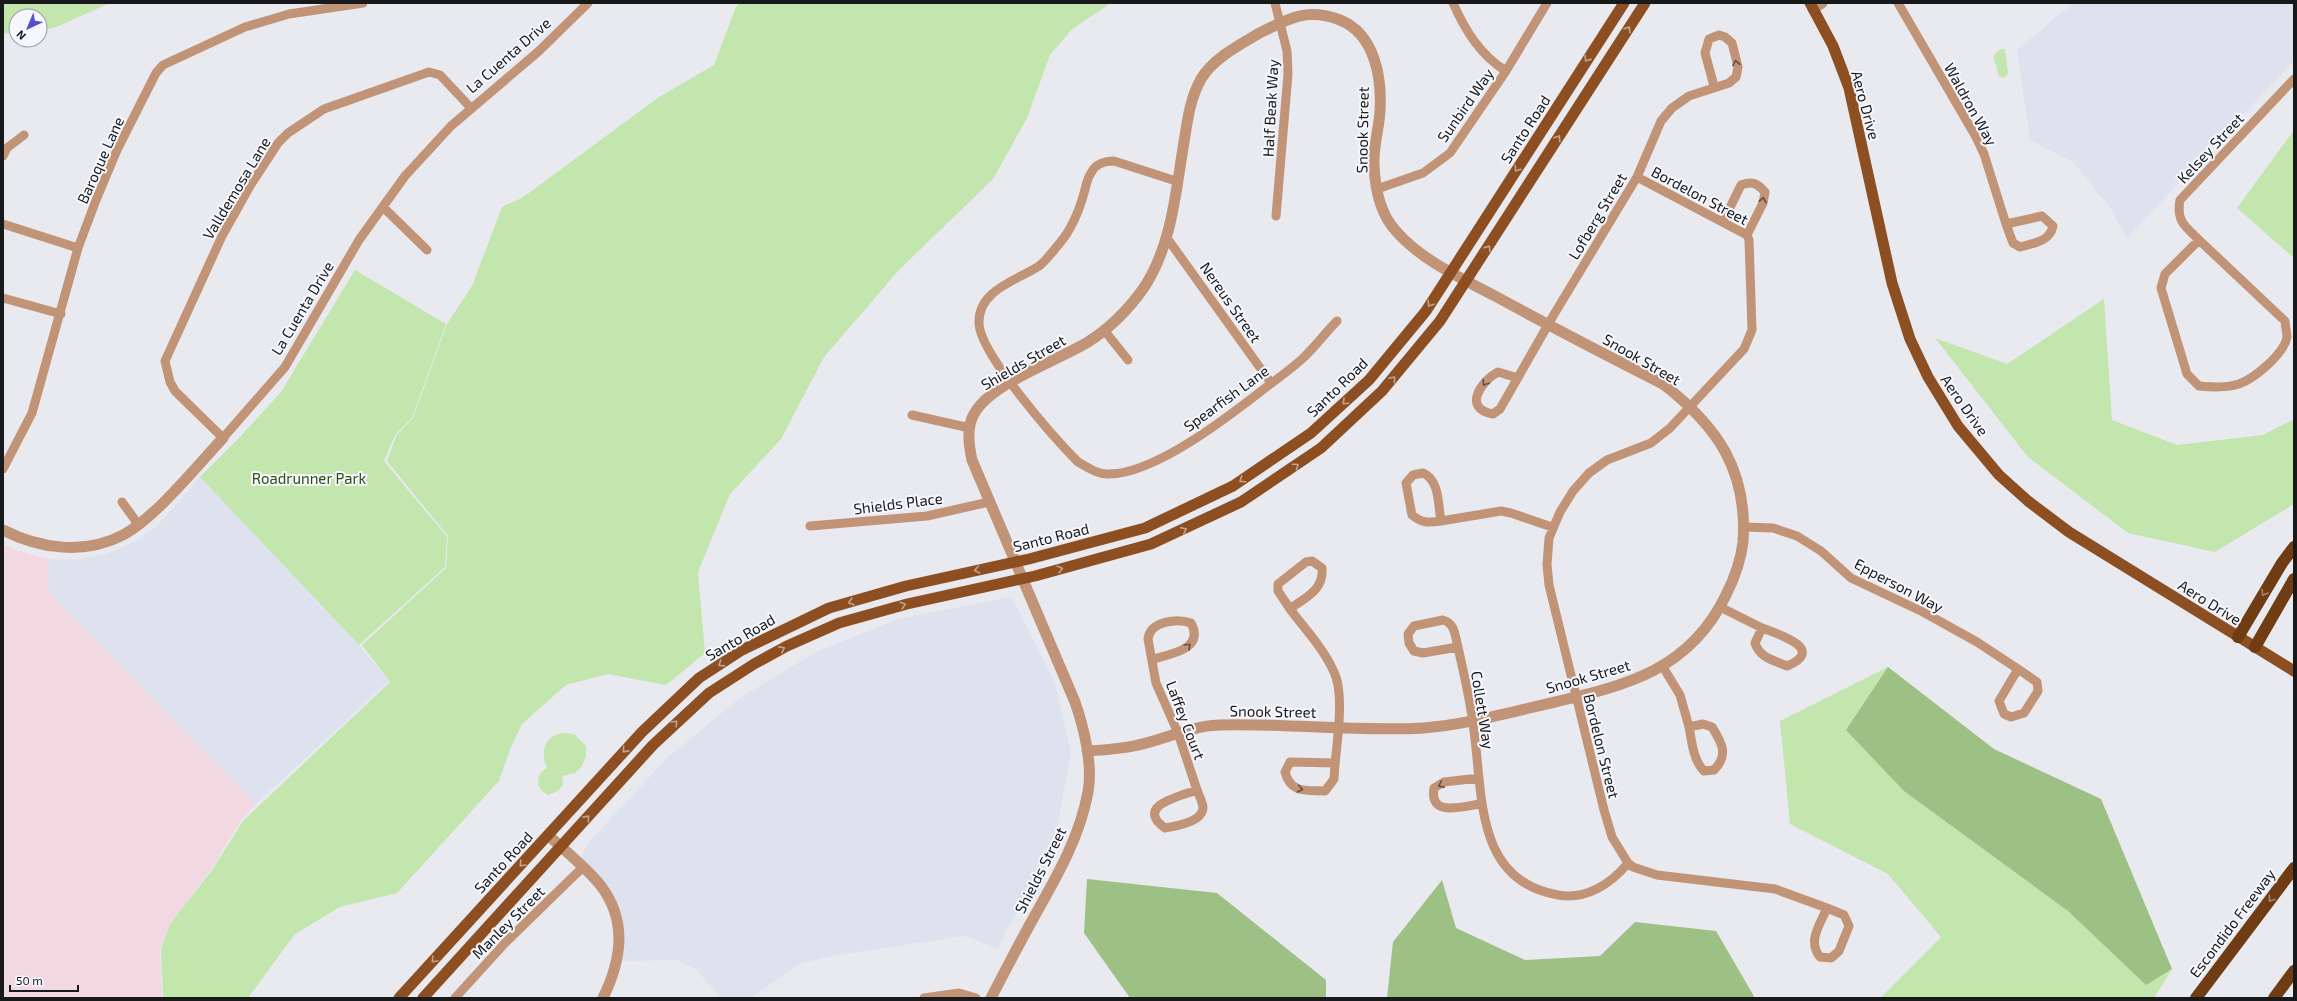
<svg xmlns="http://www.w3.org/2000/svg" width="2297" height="1001" viewBox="0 0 2297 1001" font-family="'Exo 2',sans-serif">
<rect width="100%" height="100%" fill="#e8eaef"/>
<!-- commercial -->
<path fill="#f2d8e0" d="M3 544 14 550 49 559 47 584 53 597 256 804 242 819 211 869 170 924 160 949 162 998H3Z"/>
<!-- built -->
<path fill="#dee2ef" d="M2073 3H2294V61L2127 238 2111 209 2073 162 2030 140 2017 50Z
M200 477 359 645 389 681 256 804 53 597 47 584 49 559 74 560 107 554 138 540 156 527Z
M1012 597 1055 684 1071 752 1055 841 1036 889 1008 926 998 949 965 936 831 956 799 964 751 998H722L695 969 678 960 623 961 612 893 581 857 588 843 668 757 740 698 818 651 898 619Z"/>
<!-- green -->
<path fill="#c3e5ae" d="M3 3H110L54 28 40 30V16H16V32L3 34Z
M739 3H1111L1072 29 1050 55 1027 118 993 179 899 270 824 357 781 439 730 494 698 572 705 653 666 685 608 674 566 685 522 724 510 749 499 781 397 893 340 907 295 934 248 998H163L161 949 170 924 212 870 243 821 390 682 362 645 446 568 448 536 387 461 396 436 413 418 447 324 472 286 502 207 522 198 659 97 714 65 735 9Z
M2001 49H2005L2008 74 2004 78 1999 76 1993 56Z
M2294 130V258L2237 208Z
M355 270 446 324 412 418 395 435 384 461 447 537 445 567 359 645 200 477 241 436 281 392Z
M2104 299 2112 420 2177 445 2263 435 2294 419V504L2215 552 2128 533 2028 457 1935 338 2007 364Z
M1888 667 1846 730 2068 911 2146 984 2172 969 2154 998H1880L1941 937 1888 874 1790 824 1780 721Z
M567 733 575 735 586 746V756L582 766 575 773 562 776 563 785 558 791 548 795C535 788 535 775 547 768 539 750 546 733 567 733Z"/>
<!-- forest -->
<path fill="#9dc185" d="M1888 667 1994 749 2101 799 2172 969 2146 985 2068 911 1904 791 1846 730Z
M1087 879 1217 893 1326 980V998H1130L1084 933Z
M1442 880 1456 928 1525 960 1600 956 1635 922 1716 931 1755 998H1387L1393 942Z"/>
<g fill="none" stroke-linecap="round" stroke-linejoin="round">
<!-- minor -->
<path stroke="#c19477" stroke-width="9" d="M1275 3 1287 51 1288 74 1276 216
M1453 3C1465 30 1480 55 1506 71
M1898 3 1976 137 1984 154 2006 224
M471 108 440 75 429 72 324 109 288 133 278 143 250 186 222 236 165 361 170 382 175 391 223 438 285 367 359 240 405 176 451 126 539 51 588 3
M3 156 7 148 24 135
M1637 177 1747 235 1749 240 1752 330 1744 349 1670 428 1651 443 1607 460 1589 473 1573 491 1560 512 1549 538 1547 565 1549 585 1604 810 1612 837 1628 863 1633 867 1657 875 1775 889 1827 908
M1176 181 1114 161C1105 161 1095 164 1091 173 1087 178 1086 187 1084 193 1079 211 1072 229 1059 244 1053 251 1046 261 1039 266 1016 281 978 290 979 323 979 353 1056 440 1078 462 1087 467 1098 475 1109 474 1156 474 1232 414 1269 385 1280 377 1292 368 1302 359 1315 347 1325 333 1337 321
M1377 189 1423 173 1450 153 1506 71 1547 3
M383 207 427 250
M2042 216 2053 226C2050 242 2033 243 2020 247L2013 243 2006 224Z
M1723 222 1741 185C1752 181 1757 183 1765 192L1763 203 1747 235
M3 224 78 248
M1167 238 1271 383
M2199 240 2285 321C2285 326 2287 332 2287 337 2284 354 2255 378 2239 384 2226 388 2212 387 2199 386L2187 374 2161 288 2165 274Z
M2199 240C2185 226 2176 221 2180 200L2294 79
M3 298 61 314
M1104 330 1128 360
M1518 378 1498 372C1481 381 1462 409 1493 414L1500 409 1553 316 1637 177 1661 121 1672 108 1689 96 1729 83 1736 77 1738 67 1732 43 1725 37 1719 35 1709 39 1705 53 1714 86
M912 415 970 428
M3 469 32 413 78 248 96 200 117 150 156 73 163 65 245 27 289 14 363 3
M1423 473C1440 480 1438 506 1441 521 1428 523 1422 523 1412 515L1406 483 1413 475Z
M122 502 138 524
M1441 521 1501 511 1511 513 1552 527
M810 526 927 516 989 502
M1744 527 1773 528 1797 536 1821 551 1851 578 1923 612 1977 642 2018 669
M1312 561 1322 568C1324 590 1306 597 1290 609L1278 591V584L1306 562Z
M1720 607 1762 628
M1290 609C1305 629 1324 649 1334 672 1346 697 1335 750 1334 779L1325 791C1306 790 1291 794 1285 772L1290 762 1335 763
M1443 620C1455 623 1455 636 1458 647L1423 653 1414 651 1409 643 1408 634 1414 626Z
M1762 628C1778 634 1827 649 1787 666 1773 660 1760 658 1755 643Z
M1458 647C1464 675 1471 703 1474 731 1483 795 1475 881 1558 895 1586 900 1611 884 1628 863
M1153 659C1171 654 1205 649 1191 623 1177 618 1150 621 1148 639L1156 683 1178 733 1197 790
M1663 667 1680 695 1689 727
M2018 669 2037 682 2038 691 2024 713 2011 717 2004 714 1999 701Z
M1703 724 1712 727C1722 743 1729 755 1714 770L1704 771C1693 760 1692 742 1689 727Z
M1479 778 1444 782 1434 788C1429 818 1463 806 1481 804
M1197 790C1199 795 1203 803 1203 808 1202 822 1177 826 1165 828 1134 806 1180 796 1197 790Z
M1827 908 1844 915 1849 926 1839 951 1831 958 1820 957C1807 941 1820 925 1827 908Z
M455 998 505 943 582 868
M924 998 959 993 976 998"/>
<!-- tertiary -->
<path stroke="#c19477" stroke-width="11" d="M1813 9 1822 3
M3 530C40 549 85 555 123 535 156 517 197 466 223 438
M548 835C564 850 588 869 601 886 628 922 621 961 603 998
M991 998C1005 971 1019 944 1034 917 1056 878 1080 837 1088 792 1093 765 1084 728 1075 702L972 460C969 446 966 428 974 414 991 383 1057 361 1088 342 1110 328 1128 310 1143 289 1173 245 1176 187 1185 136 1188 116 1191 97 1201 79 1212 60 1237 46 1256 35 1287 19 1306 7 1340 20 1375 34 1382 78 1380 111 1379 129 1373 147 1374 165 1375 187 1380 214 1396 231 1421 260 1461 278 1495 296 1550 326 1606 355 1663 384 1717 426 1748 470 1743 542 1741 560 1734 579 1726 595 1687 676 1617 687 1538 706 1500 715 1462 725 1424 728 1355 732 1287 723 1219 725 1190 726 1166 739 1138 745 1122 749 1104 750 1087 751"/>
<!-- primary -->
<path stroke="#8d4f21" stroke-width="11" d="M1810 3 1833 46 1849 88 1892 283 1910 339 1928 377 1958 426 1999 475 2028 501 2069 532 2294 671
M399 998 642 732 699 678 742 650 829 608 906 586 1029 559 1145 528 1233 486 1311 433 1369 380 1426 311 1624 3
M423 998 653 745 709 693 754 664 787 646 839 623 907 604 1035 576 1151 544 1241 502 1321 448 1382 391 1440 321 1645 3"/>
<!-- motorway -->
<path stroke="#703c13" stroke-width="12" d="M2238 637 2282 563 2294 547
M2255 647 2294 579
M2196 998 2294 868
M2274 998 2294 971"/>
</g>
<!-- one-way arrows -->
<defs><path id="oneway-chevron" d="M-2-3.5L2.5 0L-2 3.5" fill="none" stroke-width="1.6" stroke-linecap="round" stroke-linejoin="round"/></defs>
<g stroke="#c1a38f">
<use href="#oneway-chevron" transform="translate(1628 29) rotate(-57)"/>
<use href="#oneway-chevron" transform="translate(1587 59) rotate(123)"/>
<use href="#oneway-chevron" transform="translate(1558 138) rotate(-57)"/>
<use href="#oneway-chevron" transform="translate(1517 169) rotate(123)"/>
<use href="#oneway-chevron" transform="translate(1488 248) rotate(-57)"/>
<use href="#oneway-chevron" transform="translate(1430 304) rotate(124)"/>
<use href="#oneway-chevron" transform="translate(1393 379) rotate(-50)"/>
<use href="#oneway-chevron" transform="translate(1345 402) rotate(137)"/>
<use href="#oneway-chevron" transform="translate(1296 466) rotate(-35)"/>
<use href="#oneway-chevron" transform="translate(1242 480) rotate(146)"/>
<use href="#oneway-chevron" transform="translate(1184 530) rotate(-24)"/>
<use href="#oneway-chevron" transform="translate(1060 569) rotate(-15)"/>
<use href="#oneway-chevron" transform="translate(977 570) rotate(168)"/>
<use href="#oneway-chevron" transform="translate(851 602) rotate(164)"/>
<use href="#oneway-chevron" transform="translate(903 605) rotate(-15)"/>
<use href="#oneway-chevron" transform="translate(782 649) rotate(-28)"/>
<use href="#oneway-chevron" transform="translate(721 664) rotate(147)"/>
<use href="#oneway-chevron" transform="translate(675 723) rotate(-45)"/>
<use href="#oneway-chevron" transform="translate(625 750) rotate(132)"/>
<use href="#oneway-chevron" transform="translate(587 818) rotate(-48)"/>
<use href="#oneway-chevron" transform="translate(522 864) rotate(133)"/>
<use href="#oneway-chevron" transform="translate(434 960) rotate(133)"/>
</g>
<g stroke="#645044">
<use href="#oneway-chevron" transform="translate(1736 63) rotate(-100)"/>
<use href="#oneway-chevron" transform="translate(1763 200) rotate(-78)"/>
<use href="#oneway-chevron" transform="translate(1485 383) rotate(124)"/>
<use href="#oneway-chevron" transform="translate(1188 646) rotate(-45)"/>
<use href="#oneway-chevron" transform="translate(1441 785) rotate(154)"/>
<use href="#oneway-chevron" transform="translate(1300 789) rotate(12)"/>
</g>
<g stroke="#a58771">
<use href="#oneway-chevron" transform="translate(2264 593) rotate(121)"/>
<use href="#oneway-chevron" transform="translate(2271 899) rotate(127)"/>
</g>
<g text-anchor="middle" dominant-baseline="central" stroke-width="4" stroke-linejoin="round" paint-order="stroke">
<!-- street labels -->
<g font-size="15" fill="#18191b" stroke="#f5f7fd">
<text transform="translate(508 55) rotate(-41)">La Cuenta Drive</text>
<text transform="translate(1971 104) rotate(61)">Waldron Way</text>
<text transform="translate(1465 105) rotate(-55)">Sunbird Way</text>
<text transform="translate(1866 105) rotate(75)">Aero Drive</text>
<text transform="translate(1270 108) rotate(-87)">Half Beak Way</text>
<text transform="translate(1525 129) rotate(-57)">Santo Road</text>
<text transform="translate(1362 130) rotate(-89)">Snook Street</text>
<text transform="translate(2210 148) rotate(-47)">Kelsey Street</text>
<text transform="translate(100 160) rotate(-66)">Baroque Lane</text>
<text transform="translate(236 188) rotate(-59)">Valldemosa Lane</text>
<text transform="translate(1700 195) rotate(28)">Bordelon Street</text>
<text transform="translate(1597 216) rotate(-59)">Lofberg Street</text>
<text transform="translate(1231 302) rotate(55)">Nereus Street</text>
<text transform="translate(302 308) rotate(-59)">La Cuenta Drive</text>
<text transform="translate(1642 359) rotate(30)">Snook Street</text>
<text transform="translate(1023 362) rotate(-30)">Shields Street</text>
<text transform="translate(1337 387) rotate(-44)">Santo Road</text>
<text transform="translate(1226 398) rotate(-36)">Spearfish Lane</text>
<text transform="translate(1965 405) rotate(55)">Aero Drive</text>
<text transform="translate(898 503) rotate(-7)">Shields Place</text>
<text transform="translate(1051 537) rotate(-14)">Santo Road</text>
<text transform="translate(1899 585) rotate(28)">Epperson Way</text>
<text transform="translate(2210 602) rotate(32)">Aero Drive</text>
<text transform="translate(740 637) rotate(-30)">Santo Road</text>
<text transform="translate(1588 676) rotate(-16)">Snook Street</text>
<text transform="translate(1483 710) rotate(81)">Collett Way</text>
<text transform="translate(1273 711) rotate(1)">Snook Street</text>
<text transform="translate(1186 720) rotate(69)">Laffey Court</text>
<text transform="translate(1602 746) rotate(76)">Bordelon Street</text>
<text transform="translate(503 862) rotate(-47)">Santo Road</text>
<text transform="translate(1040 870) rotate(-63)">Shields Street</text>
<text transform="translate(508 922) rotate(-45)">Manley Street</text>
<text transform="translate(2232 923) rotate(-53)">Escondido Freeway</text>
</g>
<!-- park labels -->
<g font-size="15" fill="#2e4f11" stroke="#f5f7fd">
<text x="309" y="478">Roadrunner Park</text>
</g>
</g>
<!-- border -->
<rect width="2297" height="1001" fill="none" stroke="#18191b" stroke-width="8"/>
<!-- north arrow -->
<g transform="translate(28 28) rotate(224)"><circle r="19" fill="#f5f7fd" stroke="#9d9ea3"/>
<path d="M0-3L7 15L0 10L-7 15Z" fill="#5450c7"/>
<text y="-6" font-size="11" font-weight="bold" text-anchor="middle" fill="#18191b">N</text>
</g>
<!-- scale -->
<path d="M10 985v6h68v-6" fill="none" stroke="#18191b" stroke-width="2"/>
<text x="16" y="985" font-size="12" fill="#18191b" stroke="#f5f7fd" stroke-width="3" paint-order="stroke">50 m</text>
</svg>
